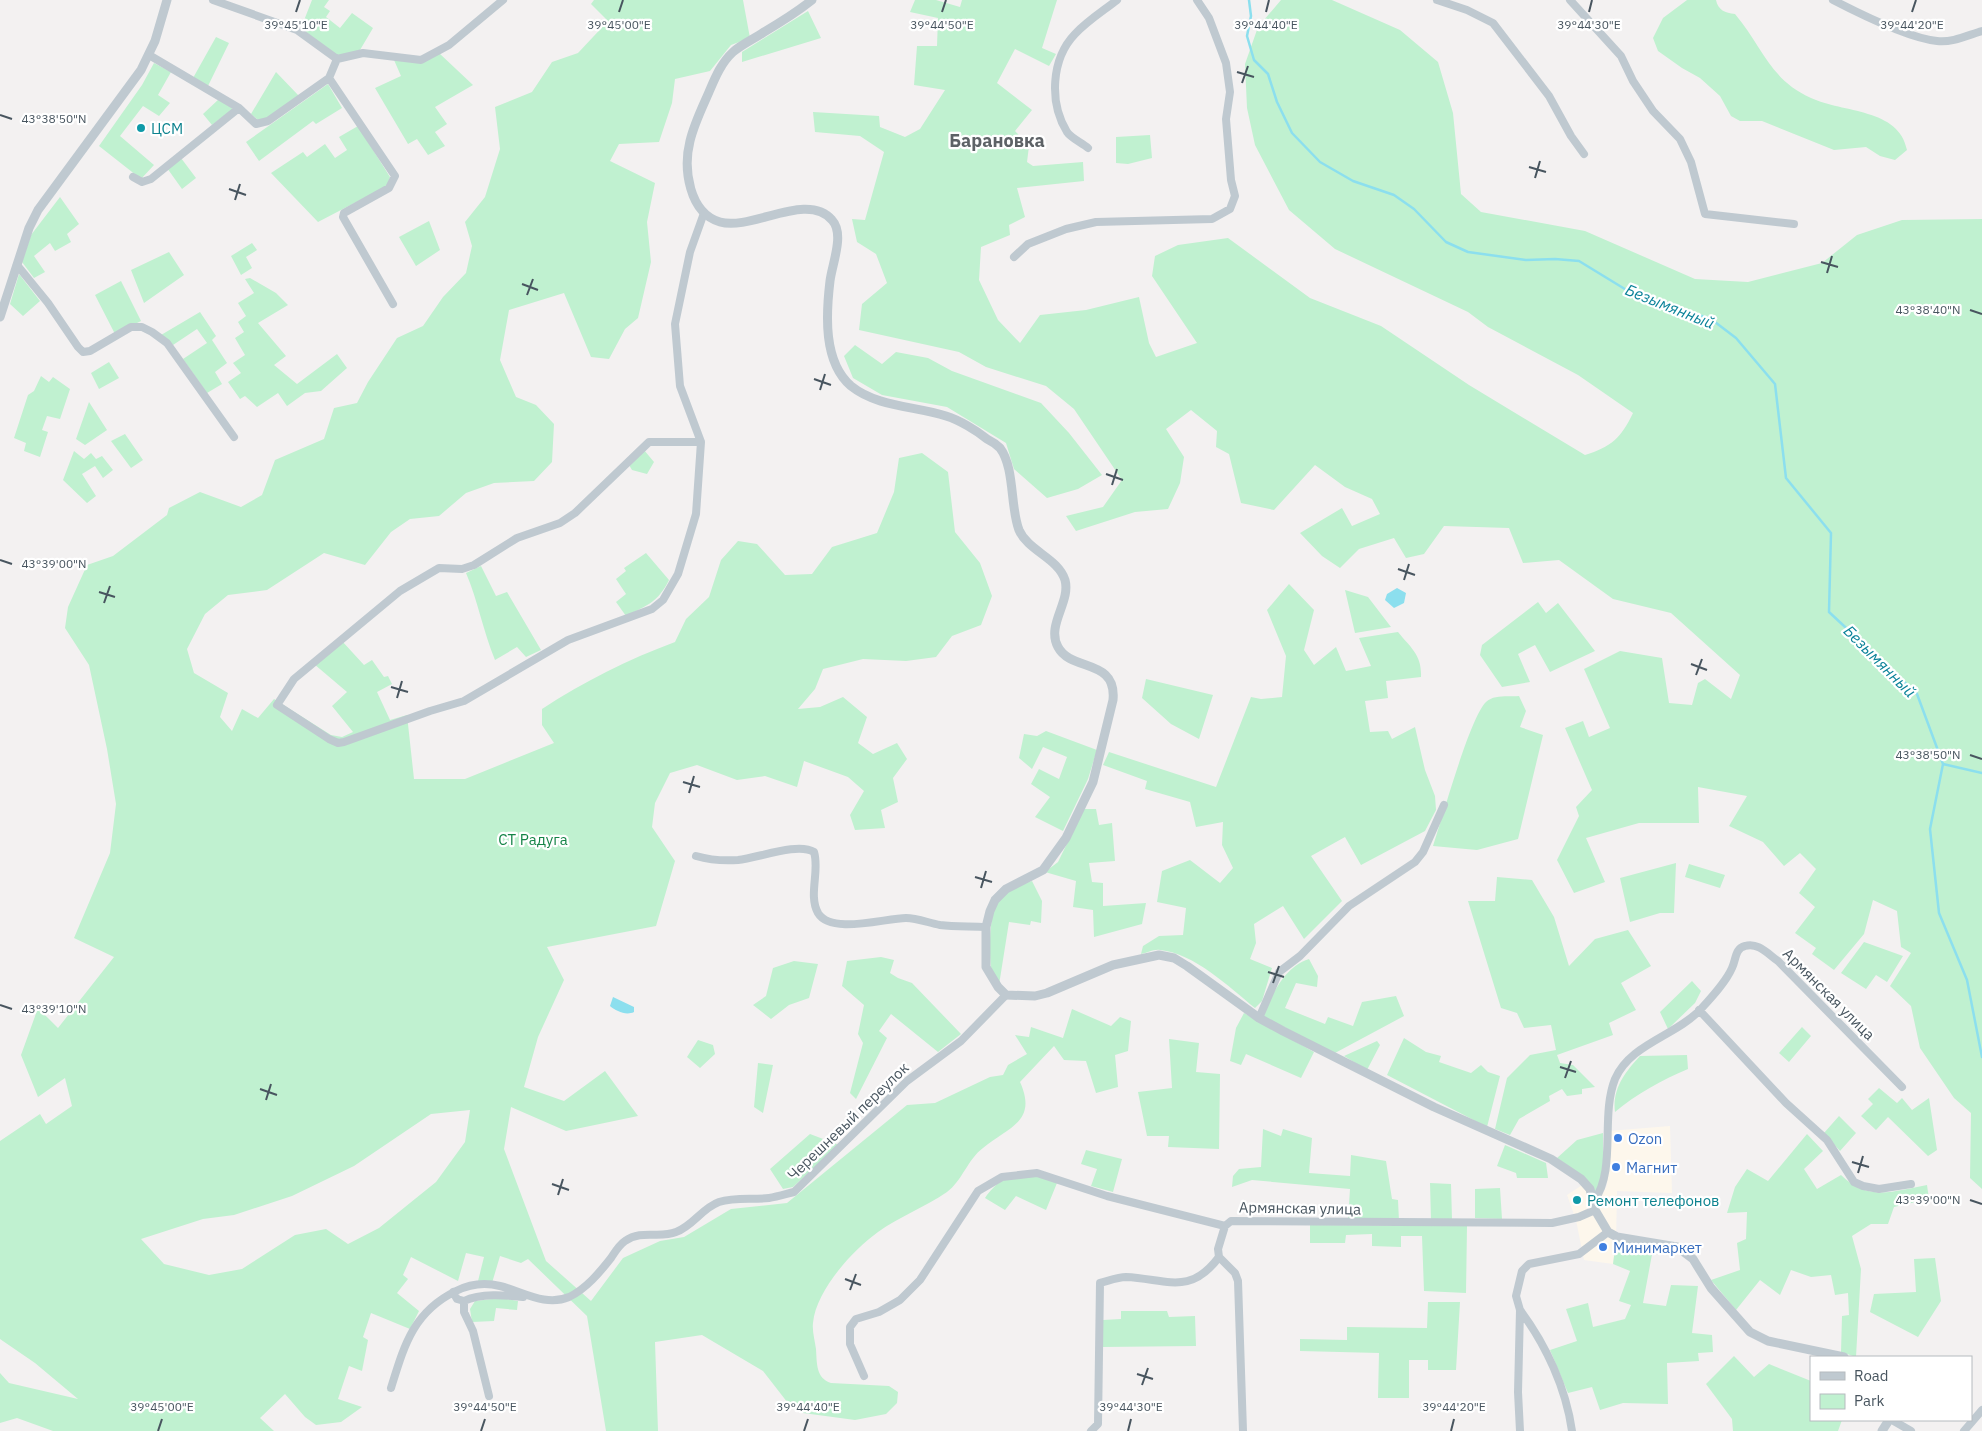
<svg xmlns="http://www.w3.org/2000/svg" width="1982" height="1431" viewBox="0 0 1982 1431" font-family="'IBM Plex Sans',sans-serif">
<rect width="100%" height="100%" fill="#f3f1f1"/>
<!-- commercial -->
<path fill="#fdf7ec" d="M1670 1126 1672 1193 1617 1191 1616 1241 1613 1264 1584 1260 1576 1220 1567 1195 1582 1185 1599 1202 1607 1185 1609 1131Z"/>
<!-- green -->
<path fill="#c0f1d0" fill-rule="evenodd" d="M312 0H329L324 7 330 11 326 17 340 28 352 13 373 28 360 50 338 57 301 28Z
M594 0H743L750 38 731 45 710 71 675 79 672 103 659 142 619 144 610 161 655 183 647 222 651 262 638 318 625 329 609 359 591 357 564 293 509 310 500 360 516 397 536 405 554 424 552 462 534 481 494 483 466 493 439 516 410 519 391 532 365 565 324 553 267 590 228 595 205 614 187 649 194 673 228 693 220 717 232 731 242 709 258 718 274 699 331 735 342 737 353 732 332 706 347 692 314 664 342 641 364 665 372 660 384 677 388 676 392 684 377 692 390 720 407 715 414 779H465L554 743 542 725V709C583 682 629 659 675 642L686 619 709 597 721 560 738 541 757 544 785 575 812 574 832 547 877 533 894 492 899 458 922 453 948 472 955 532 980 563 992 596 981 625 952 636 936 657 906 661 863 659 823 669 815 689 798 709 820 707 843 697 867 717 858 743 873 754 897 743 907 759 893 778 898 802 881 810 885 828 855 830 850 815 864 791 848 777 804 761 797 787 765 776 737 780 697 765 670 773 655 803 652 827 675 861 656 926 547 947 564 980 538 1037 524 1087 564 1101 605 1071 638 1116 566 1131 511 1107 504 1149 546 1261 591 1301 623 1258 660 1241 684 1237 731 1209 787 1203 907 1105 935 1103 990 1077 1003 1075 1008 1065 1027 1054 1015 1035 1029 1037 1031 1027 1063 1038 1072 1009 1111 1026 1120 1017 1131 1021 1128 1051 1115 1055 1118 1087 1096 1093 1086 1061 1064 1060 1054 1046 1020 1082C1038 1122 1008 1127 983 1148 968 1159 962 1181 947 1192 925 1207 899 1217 878 1232 853 1250 816 1290 813 1323 812 1331 815 1341 816 1349 817 1364 816 1378 831 1383L889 1386 898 1392 897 1403 886 1414 855 1420 803 1413 791 1407 763 1371 702 1335 655 1342 658 1431H606L587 1316 528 1259 521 1263 500 1256 492 1283 478 1281 484 1257 466 1253 458 1281 411 1257 403 1275 408 1279 397 1293 419 1311 410 1329 371 1313 363 1337 368 1340 362 1371 349 1366 338 1399 362 1407 341 1422 316 1425 305 1417 285 1394 260 1418 274 1431H53L17 1418 0 1423V1373L9 1383 78 1399 35 1363 0 1339V1141L40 1114 46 1124 72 1106 65 1078 38 1097 21 1055 38 1008 58 1028 114 957 74 938 110 853 116 804 107 749 89 665 65 628 68 607 87 565 113 556 167 515 169 508 200 492 241 507 262 495 275 460 324 439 334 408 357 403 368 382 397 338 423 326 443 297 466 273 472 246 465 222 485 197 500 149 495 107 532 92 552 62 578 53 608 21 591 4ZM470 1110 465 1142 436 1182 379 1228 348 1244 326 1229 295 1235 242 1269 209 1275 164 1264 141 1239 203 1219 234 1215 292 1196 354 1166 431 1114Z
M915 0H936L960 7 962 0H1057L1042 48 1056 54 1049 66 1015 49 997 83 1032 110 1015 131 1029 146 1027 162 1033 166 1083 162 1084 181 1017 188 1025 217 1009 225 1010 235 981 247 979 280 998 320 1020 343 1040 315 1086 310 1139 297 1149 343 1156 357 1197 343 1152 276 1155 256 1178 245 1228 238 1310 298 1381 326 1469 385 1585 455C1611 447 1621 438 1633 413L1578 375 1488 327 1468 312 1335 249 1289 210 1255 145 1247 108 1245 64 1258 27 1281 0H1332L1400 30 1438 62 1453 113 1461 194 1481 212 1585 231 1695 279 1748 282 1822 263 1857 235 1902 220 1982 219V1189L1970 1178 1971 1113 1954 1098 1920 1048 1911 1006 1890 986 1911 953 1901 947 1897 911 1873 900 1864 934 1834 970 1812 954 1816 948 1795 933 1815 907 1799 893 1816 869 1800 853 1784 866 1763 842 1729 826 1747 796 1698 787 1699 823H1639L1586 838 1605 882 1574 893 1557 860 1579 816 1576 807 1592 790 1565 728 1583 721 1589 737 1610 728 1584 669 1620 651 1662 658 1669 703 1692 705 1698 683 1705 679 1731 699 1740 675 1671 613 1613 599 1559 560 1523 563 1509 528 1444 526 1424 554 1406 558 1394 538 1359 549 1340 568 1322 556 1300 533 1342 508 1352 526 1380 514 1372 499 1345 487 1315 465 1274 510 1241 503 1229 454 1216 447 1217 431 1191 410 1166 429 1184 457 1180 483 1168 509 1135 512 1076 531 1066 516 1103 507 1122 480 1074 409 1046 386 986 367 959 352 859 330 862 304 887 283 876 254 857 242 852 219 865 220 884 152 860 136 815 132 813 112 879 116 880 127 905 137 920 129 945 90 914 85 917 46H937L938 18 910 12Z
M1687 0H1716C1718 10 1725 13 1735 14 1763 47 1769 79 1811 98 1843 113 1899 108 1907 150L1895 160 1880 156 1866 147 1834 150 1762 121H1740L1731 116 1720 96 1700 78 1682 68 1658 51 1653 38 1663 18Z
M808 11 821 38 742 62V52Z
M216 37 229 43 208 86 193 78Z
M439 53 473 85 435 107 447 124 435 132 445 146 428 155 417 139 408 144 375 88 401 76 394 60 418 63Z
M154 63 171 72 158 95 170 103 159 116 143 106 120 136 154 165 141 179 99 146 142 85Z
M276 72 299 96 263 121 258 120 251 114Z
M328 84 342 108 316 124 313 121 259 161 246 142Z
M219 99 233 109 212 125 203 114Z
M358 126 390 177 387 186 318 222 271 173 303 152 307 157 325 144 335 158 347 150 339 137Z
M1150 135 1152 158 1128 164 1116 163V137Z
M181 158 196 178 182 189 167 168Z
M60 197 79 224 67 234 71 242 55 251 50 243 34 256 45 272 34 278 22 262 31 235Z
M429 221 440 250 416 266 399 237Z
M252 243 257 250 246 257 252 268 241 275 231 256Z
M169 252 184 275 144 303 131 270Z
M19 274 40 301 23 316 10 304Z
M250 278 276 293 288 305 258 323 286 356 274 365 297 384 337 354 347 368 321 391 305 393 287 406 278 393 257 407 245 396 240 399 228 382 241 373 233 363 245 355 235 338 244 332 238 322 246 316 238 303 254 293 245 279Z
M121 281 141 321 115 334 95 295Z
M200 312 216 336 212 340 227 363 215 372 222 384 207 393 183 359 207 343 197 329 173 345 161 335Z
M855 345 882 364 896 352 928 358 952 371 1041 403 1069 433 1102 475 1078 489 1047 498 1014 469 1006 443 947 407 882 395 853 378 844 356Z
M109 362 119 378 99 389 91 373Z
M41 376 49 382 53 377 70 389 60 419 47 416 42 430 48 432 40 457 24 451 26 443 14 438 28 395 34 391Z
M89 402 107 430 85 445 76 439Z
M125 434 143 460 131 468 111 441Z
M644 450 654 462 647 474 632 470 629 465Z
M74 451 84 459 91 453 96 459 102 456 113 470 103 478 95 466 82 474 96 496 87 503 63 480Z
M646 553 669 580C658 602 648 605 626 616L616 602 626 594 616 579 626 571 624 568Z
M481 566 496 596 507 592 541 650 526 657 517 647 495 660C483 631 478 601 466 573Z
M1289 584 1314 610 1304 650 1314 665 1336 647 1346 671 1371 666 1359 638 1398 632C1411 648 1422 655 1421 677L1386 681 1388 698 1365 701 1370 732 1388 731 1392 739 1415 727 1425 770 1435 796 1436 810 1425 831 1361 865 1345 837 1311 856 1342 901 1304 939 1283 906 1254 924 1256 943 1250 959 1272 968 1262 1001 1255 1008C1229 987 1194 953 1160 950 1154 949 1147 953 1141 954L1143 946 1159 936 1183 935 1186 908 1157 902 1162 871 1190 860 1220 883 1233 868 1222 845 1223 822 1196 827 1190 802 1145 789 1147 781 1103 765 1109 752 1216 787 1251 697 1261 699 1282 697 1286 656 1267 610Z
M1345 590 1368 597 1391 627 1355 633Z
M1538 602 1546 613 1558 603 1595 651 1550 672 1535 645 1518 654 1530 682 1502 687 1480 655 1482 645Z
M1146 679 1213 695 1199 739 1171 724 1142 698Z
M1519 696 1526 711 1520 727 1543 735 1518 839 1477 850 1433 846C1442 819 1470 717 1486 702 1494 694 1509 697 1519 696Z
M1046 731 1097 750 1088 779 1063 831 1035 817 1050 797 1031 784 1039 769 1059 779 1067 757 1043 747 1032 769 1019 758 1024 734 1037 736Z
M1084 809H1096L1099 825 1112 823 1115 861 1089 863 1092 882 1103 883V906L1146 903 1142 924 1094 937 1093 910 1073 907 1076 881 1045 872 1058 862Z
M1676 863 1674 913H1660L1630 922 1620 878Z
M1689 864 1725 875 1720 888 1685 877Z
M1497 877 1532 880 1554 917 1569 966 1595 939 1628 930 1651 966 1621 983 1636 1010 1609 1023 1613 1035 1557 1055 1560 1063 1573 1065 1595 1087 1582 1089V1094L1567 1096 1562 1089 1549 1096 1550 1101 1519 1119 1510 1135 1495 1129 1507 1078 1530 1055 1556 1050 1551 1025 1524 1028 1517 1013 1501 1008 1468 901H1495Z
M1032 881 1042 901 1041 923 1031 921 1030 925 1009 922 999 985C997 979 992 973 991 967 989 951 989 914 998 901 1005 891 1021 885 1032 881Z
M1864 942 1903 956 1887 982 1876 975 1866 989 1841 973Z
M881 957 894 960 890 973 898 978 912 983 961 1034 938 1052 891 1014 879 1031 887 1038 856 1099 850 1093 863 1043 858 1034 864 1005 842 986 847 961Z
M1309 959 1318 976 1317 987 1296 983 1285 1008 1325 1024 1328 1017 1353 1026 1362 1002 1396 996 1404 1016 1335 1053 1262 1016C1273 994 1284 967 1309 959Z
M794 961 818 964 809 998 789 1005 771 1019 753 1005 766 996 773 968Z
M1692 981 1701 991 1695 1003 1668 1029 1660 1012Z
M1244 1013 1314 1052 1301 1078 1246 1054 1241 1065 1230 1061 1236 1028Z
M1802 1027 1811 1036 1789 1062 1779 1053Z
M1404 1038 1426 1052 1441 1056 1439 1062 1471 1073 1481 1065 1488 1072 1500 1076 1487 1127 1387 1075Z
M1169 1039 1199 1043 1196 1072 1220 1074 1219 1149 1168 1147 1169 1136H1147L1138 1092 1172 1088Z
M698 1040 713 1045 715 1054 700 1068 687 1057Z
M1377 1041 1380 1045 1367 1070 1344 1056Z
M1687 1055 1688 1069C1662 1080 1636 1094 1615 1112 1612 1089 1625 1072 1640 1056Z
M758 1063 773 1065 763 1113 754 1107Z
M1879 1088 1897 1103 1902 1098 1912 1110 1929 1098 1937 1150 1928 1156 1888 1117 1876 1130 1861 1116 1873 1104 1868 1099Z
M1839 1116 1856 1133 1840 1151 1824 1133Z
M1263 1129 1281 1136 1283 1129 1312 1138 1309 1173 1350 1176 1351 1155 1386 1161 1392 1199 1398 1200 1399 1221 1348 1220 1350 1189 1252 1180 1232 1187 1233 1176 1239 1169 1261 1167Z
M1603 1133V1178L1595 1197 1582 1176 1557 1158 1577 1140Z
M810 1134 839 1145 793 1187 783 1189 770 1169Z
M1807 1134 1823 1151 1804 1169 1817 1189 1841 1175C1868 1202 1894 1191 1927 1185L1929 1199 1894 1207 1888 1224H1871L1852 1236 1861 1269 1856 1357 1841 1352 1842 1316 1849 1315 1848 1293 1835 1295 1831 1275 1811 1277 1791 1270 1780 1295 1760 1280 1736 1310 1711 1280 1740 1270 1737 1243 1746 1239 1747 1212 1727 1213 1735 1187 1747 1169 1768 1181Z
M1505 1145 1546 1163 1548 1178H1517L1516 1173 1497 1166Z
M1086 1150 1122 1159 1113 1192 1091 1186 1097 1169 1081 1164Z
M1034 1175 1057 1183 1046 1210 1016 1196 1005 1210 985 1198C1000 1177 1010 1176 1034 1175Z
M1430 1183 1451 1184 1452 1219 1431 1220Z
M1500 1188 1502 1219 1475 1218V1189Z
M1310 1225 1467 1226 1466 1293 1424 1291 1422 1236H1401V1247L1372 1246V1234L1346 1235 1345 1243H1310Z
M1616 1241 1653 1249 1643 1303 1666 1306 1671 1285 1698 1286 1692 1333 1712 1335 1713 1352 1698 1353 1699 1361 1667 1363 1668 1404 1623 1403 1600 1410 1592 1387 1568 1393 1550 1350 1577 1341 1566 1309 1588 1303 1593 1327 1625 1319 1631 1305 1619 1301 1630 1271 1613 1264Z
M1935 1258 1941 1301 1918 1337 1870 1312 1874 1294 1916 1292 1914 1259Z
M501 1298 518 1301 517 1310 496 1308 494 1321 472 1322 470 1309 475 1301Z
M1428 1302H1460L1456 1370H1428V1360H1409V1398H1378L1379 1353 1300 1351V1339L1347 1340V1327L1427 1328Z
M1121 1311H1167L1169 1317 1195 1316 1196 1346 1102 1347 1103 1320 1121 1319Z
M1734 1356 1754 1377 1769 1364 1811 1381V1420H1842L1838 1431H1733L1732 1419 1706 1384Z"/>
<!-- water -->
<path fill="#8cdfee" d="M1397 588 1406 593 1404 603 1394 608 1385 600 1387 594Z
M613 997 634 1007V1012C626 1016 616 1011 610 1006Z"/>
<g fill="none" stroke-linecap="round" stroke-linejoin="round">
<!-- stream -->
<path stroke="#8cdfee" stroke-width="2.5" d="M1249 0 1251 16 1247 36 1254 60 1268 74 1277 102 1292 133 1320 162 1353 181 1394 195 1414 209 1446 242 1468 252 1526 260 1555 259 1579 261 1633 294 1711 319 1736 338 1775 384 1786 478 1831 533 1829 612 1917 694 1943 764 1930 829 1939 913 1967 980 1982 1057
M1943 764 1982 773"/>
<!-- minor -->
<path stroke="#bfc9d0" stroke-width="8" d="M213 0 297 30 337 59
M1437 0 1467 10 1493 23 1549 96 1571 136 1584 154
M1570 0 1621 56 1633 81 1653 111 1680 139 1691 162 1705 214 1794 224
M1833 0C1860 14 1908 38 1937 41 1952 43 1968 35 1982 31
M149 55 239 108
M329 78 395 176 389 188 344 213 343 217 393 304
M1088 148C1082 143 1071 138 1067 132 1049 103 1051 59 1075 34 1087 21 1103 11 1117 0
M133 177 142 182 151 179 239 108 256 124 268 121 329 78 337 59 363 53 421 60 449 45 503 0
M1014 257 1028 244 1066 229 1096 222 1212 219 1230 209 1235 196 1231 180 1226 119 1230 92 1226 63 1209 18 1197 0
M17 265 48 303 78 347 83 352 90 351 131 327H142L152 332 167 343 234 437
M701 442H649L575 513 560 523 517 538 474 565 462 569 439 568 400 591 294 679 277 705 329 739 338 743 344 742 430 711 464 701 568 640 652 609 663 600 678 574 696 514 701 442 680 386 675 324 690 252 704 213
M696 856C710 860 724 861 738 860 758 858 798 842 814 852 820 871 808 895 818 913 831 935 885 918 906 918 917 918 929 923 940 925 955 927 971 926 986 927
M1699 1010 1786 1103 1827 1140 1854 1182 1863 1186 1879 1189 1911 1184
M1259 1018 1279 972 1300 956 1349 906 1415 862 1423 852 1444 805
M1594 1201C1617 1169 1600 1117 1615 1079 1630 1044 1675 1036 1700 1010 1711 998 1726 982 1732 968 1736 960 1735 948 1745 946 1758 942 1768 954 1778 961L1902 1087
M1219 1257 1235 1273 1238 1281 1243 1431
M453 1292 457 1299 464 1301C481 1293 505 1295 523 1297
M464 1301V1312L473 1331 489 1396
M1520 1310C1546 1345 1566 1388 1572 1431
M864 1376 850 1344V1327L856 1319 879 1312 900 1300 920 1280 978 1191 1002 1177 1037 1173 1107 1196 1225 1226 1231 1221 1552 1223 1579 1217 1595 1210
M391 1388C404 1346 413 1312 456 1291 470 1284 484 1282 500 1286 522 1291 545 1307 569 1297 586 1289 600 1272 611 1258 615 1252 619 1245 625 1241 642 1229 659 1239 676 1232 693 1226 702 1208 719 1202 735 1197 752 1200 769 1198 777 1197 786 1194 794 1192L907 1081 961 1041 1006 995
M1892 1420 1911 1431
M1091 1431 1098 1424 1100 1283C1108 1281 1118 1277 1126 1277 1167 1279 1190 1296 1219 1257L1218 1249 1225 1226
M1520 1431 1518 1392 1520 1310 1516 1296 1522 1271 1529 1264 1579 1254 1608 1232
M1964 1431 1982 1410"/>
<!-- tertiary -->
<path stroke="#bfc9d0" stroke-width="9" d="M812 0C797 12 781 22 764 32 754 39 742 44 733 52 721 63 715 78 709 92 702 108 694 124 690 141 683 169 689 213 720 222 752 231 807 191 832 220 845 234 832 264 830 281 826 314 823 362 851 386 877 407 915 406 946 416 959 420 976 430 987 439 991 441 997 445 1000 448 1015 468 1010 507 1019 530 1028 551 1058 558 1065 580 1071 602 1046 625 1058 647 1071 672 1117 658 1113 700L1093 782 1066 838 1043 870 1006 889 995 900 990 911 986 927V967L998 987 1006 995 1035 996 1047 993 1113 965 1159 955 1174 958 1187 966 1259 1018 1283 1031 1434 1107 1551 1159 1581 1179 1590 1189 1595 1210 1608 1232 1617 1237 1677 1247 1693 1259 1711 1288 1750 1332 1768 1341 1844 1357
M0 317 29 228 38 210 141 70 155 41 167 0
M1882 1431 1889 1420"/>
</g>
<!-- ticks -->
<path fill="none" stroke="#48555f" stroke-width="2" d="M296 12 300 0M619 12 623 0M942 12 946 0M1266 12 1269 0M1589 12 1592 0M1912 12 1916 0M1237 72 1254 77M1242 83 1248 66M0 115 12 119M1529 167 1546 172M1535 178 1540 161M229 189 246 195M235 200 240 184M1821 262 1838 267M1827 273 1832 256M522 284 538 290M527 295 533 279M1970 310 1982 314M814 379 831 385M820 390 825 374M1106 474 1123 480M1112 485 1117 469M0 560 12 564M1398 569 1415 575M1404 580 1409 564M99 592 115 597M104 603 110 586M1691 664 1707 670M1696 675 1702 659M391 687 408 692M397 698 402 681M1970 755 1982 759M683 782 700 787M689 793 694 776M975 877 992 882M981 888 986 871M1268 972 1284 977M1273 983 1279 966M0 1005 12 1009M1560 1067 1576 1072M1565 1078 1571 1061M260 1089 277 1095M266 1100 271 1084M1852 1162 1869 1167M1858 1173 1863 1156M552 1184 569 1190M558 1195 563 1179M1970 1200 1982 1204M845 1279 861 1285M850 1290 856 1274M1137 1374 1153 1379M1142 1385 1148 1368M158 1431 162 1419M481 1431 485 1419M804 1431 808 1419M1128 1431 1131 1419M1451 1431 1454 1419"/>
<!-- markers -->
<g fill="#0f9aa8" stroke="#fff" stroke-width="2">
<circle cx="141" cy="128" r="5"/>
<circle cx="1577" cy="1200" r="5"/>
</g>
<g fill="#3f7fe0" stroke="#fff" stroke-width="2">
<circle cx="1618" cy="1138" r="5"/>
<circle cx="1616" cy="1167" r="5"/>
<circle cx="1603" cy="1247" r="5"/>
</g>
<g text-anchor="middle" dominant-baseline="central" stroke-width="4.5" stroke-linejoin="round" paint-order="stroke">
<!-- culture labels -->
<g font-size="15" fill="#0d838f" stroke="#fff" text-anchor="start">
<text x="151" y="128">ЦСМ</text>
<text x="1587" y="1200">Ремонт телефонов</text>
</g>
<!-- park labels -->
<g font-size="15" fill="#158447" stroke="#fff">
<text x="533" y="839">СТ Радуга</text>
</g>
<!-- street labels -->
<g font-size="15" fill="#48555f" stroke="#fff">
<text transform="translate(1829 994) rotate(45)">Армянская улица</text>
<text transform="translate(848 1121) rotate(-44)">Черешневый переулок</text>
<text transform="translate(1300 1208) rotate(1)">Армянская улица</text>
</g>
<!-- shop labels -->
<g font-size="15" fill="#366cbe" stroke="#fff" text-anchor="start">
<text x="1628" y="1138">Ozon</text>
<text x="1626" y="1167">Магнит</text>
<text x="1613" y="1247">Минимаркет</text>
</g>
<!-- water labels -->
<g font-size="16" font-style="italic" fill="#0a8299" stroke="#fff">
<text transform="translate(1670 306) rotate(22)">Безымянный</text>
<text transform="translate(1880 661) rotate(45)">Безымянный</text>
</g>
<!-- quarter labels -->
<g font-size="18" font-weight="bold" fill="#5d6266" stroke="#fff">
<text x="997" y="140">Барановка</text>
</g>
</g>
<g font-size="12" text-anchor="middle" fill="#48555f" stroke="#fff" stroke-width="4.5" stroke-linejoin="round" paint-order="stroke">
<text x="296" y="29">39°45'10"E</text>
<text x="619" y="29">39°45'00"E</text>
<text x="942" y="29">39°44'50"E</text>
<text x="1266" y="29">39°44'40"E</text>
<text x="1589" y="29">39°44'30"E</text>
<text x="1912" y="29">39°44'20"E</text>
<text x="54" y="123">43°38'50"N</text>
<text x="1928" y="314">43°38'40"N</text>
<text x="54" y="568">43°39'00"N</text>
<text x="1928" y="759">43°38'50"N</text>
<text x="54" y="1013">43°39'10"N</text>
<text x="1928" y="1204">43°39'00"N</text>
<text x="162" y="1411">39°45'00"E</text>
<text x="485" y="1411">39°44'50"E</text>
<text x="808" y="1411">39°44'40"E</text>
<text x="1131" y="1411">39°44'30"E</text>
<text x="1454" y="1411">39°44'20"E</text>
</g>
<!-- legend -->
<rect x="1810" y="1356" width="162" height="65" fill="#ffffff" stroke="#b6bbbf"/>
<rect x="1820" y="1372" width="25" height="8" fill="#bfc9d0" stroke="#b6bbbf"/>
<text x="1854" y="1381" font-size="15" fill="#48555f">Road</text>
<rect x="1820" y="1394" width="25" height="15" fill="#c0f1d0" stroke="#b6bbbf"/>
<text x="1854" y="1406" font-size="15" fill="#48555f">Park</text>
</svg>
